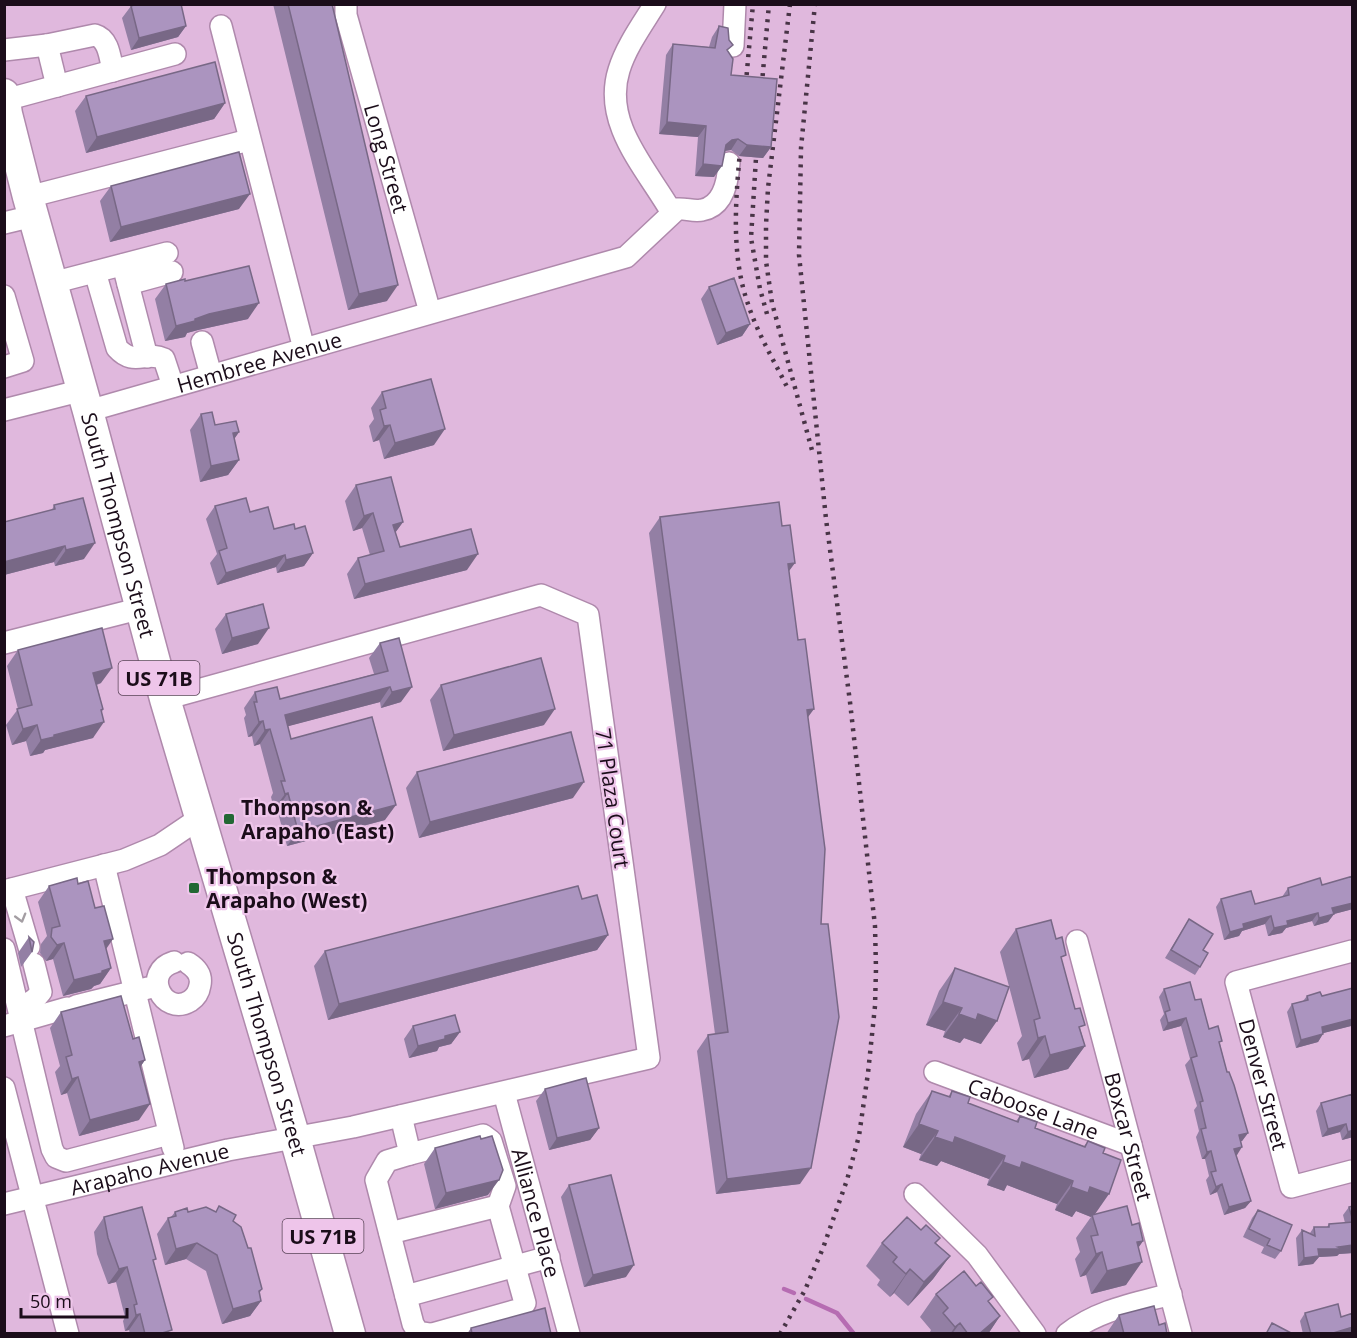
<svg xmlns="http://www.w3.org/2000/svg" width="1357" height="1338" viewBox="0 0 1357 1338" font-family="'Open Sans',sans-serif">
<rect width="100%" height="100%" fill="#e0b8dd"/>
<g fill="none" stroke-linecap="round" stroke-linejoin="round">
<!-- stream -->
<path stroke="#b66cb2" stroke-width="4.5" d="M784 1289 794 1293
M806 1299 837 1313 854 1334"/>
<!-- minor casing -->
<g stroke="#af89ac" stroke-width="24">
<g id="minor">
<path id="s1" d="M346 4V15L430 312"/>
<path d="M655 4C642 25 626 47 619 70 602 124 647 169 672 213"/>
<path d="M221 26 304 349"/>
<path d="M47 45 57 86"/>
<path d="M733 46 735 4"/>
<path d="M4 50 47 45 95 35C109 39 110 58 113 71"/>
<path d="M5 100 175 54"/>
<path d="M28 197 249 140"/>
<path d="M4 223 33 216"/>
<path d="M123 265 147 357"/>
<path d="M95 272 117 348C134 367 146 350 164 359L173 386"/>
<path d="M52 283 167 253"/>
<path d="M128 284 172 272"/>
<path d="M4 296 23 361 4 367"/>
<path d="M202 342 211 375"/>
<path d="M4 410 83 390"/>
<path id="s2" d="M88 411 626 257 677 209C685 208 694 212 702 210 724 206 728 181 729 163"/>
<path d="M4 643 142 608"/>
<path d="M104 865 173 1148"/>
<path d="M12 889 29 947"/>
<path d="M4 891 124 860 160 845 194 822 201 820"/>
<path id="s3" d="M1077 941 1181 1334"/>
<path d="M4 949 52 1149 56 1157 66 1161 169 1134"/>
<path id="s4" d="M1352 951 1236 982 1291 1187 1352 1171"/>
<path d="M174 962C141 972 163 1017 190 1001 196 997 199 992 200 985 202 975 196 968 188 963"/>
<path d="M76 1006 148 988"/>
<path d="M20 1009 35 999 41 992 34 964"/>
<path d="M4 1026 67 1008"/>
<path id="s5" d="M935 1072 1131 1145"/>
<path d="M4 1088 68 1334"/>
<path id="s6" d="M504 1093 569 1334"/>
<path d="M401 1116 410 1154 387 1161 376 1180 413 1324 418 1332 430 1334"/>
<path d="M410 1154 483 1135 491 1141 505 1186 498 1206 525 1303 521 1309 432 1334"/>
<path d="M915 1194 977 1255 1035 1334"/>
<path id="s7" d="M4 1204 228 1150 353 1127 649 1058 588 615 541 595 165 699"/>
<path d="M390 1233 498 1206"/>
<path d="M406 1296 549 1257"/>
<path d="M1067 1334C1098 1310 1134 1304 1171 1294"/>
</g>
</g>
<!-- highway casing -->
<g stroke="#af89ac" stroke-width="33">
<g id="highway">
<path id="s8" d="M4 94 7 114 28 197 88 411 165 699 295 1138 350 1334"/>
</g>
</g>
<!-- minor -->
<use href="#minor" stroke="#fff" stroke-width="21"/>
<!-- highway -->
<use href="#highway" stroke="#fff" stroke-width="30"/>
<!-- rail -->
<path stroke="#483446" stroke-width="4.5" stroke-dasharray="3 6" stroke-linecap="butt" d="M790 4 768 188 766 225V261L772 303 813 454
M745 93 753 4
M761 94 769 4
M741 141C736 194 730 253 748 304 758 335 775 362 789 391
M757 142 751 238 760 289 767 314
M780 1334 805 1290 823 1248 847 1180 859 1136 868 1073 875 1006 876 969 875 926 850 702 826 519 799 255 801 148 815 4"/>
</g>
<!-- wall -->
<path fill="#937fa4" d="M273 4H332L387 301 348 310Z
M131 6 186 26 178 37 131 50 122 18Z
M719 26 728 52 731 75 771 147 763 158 739 156 731 150 725 151 714 177 695 176 698 137 659 134 666 55 673 44 709 47 712 37Z
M86 96 225 103 214 119 86 153 75 111Z
M111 186 239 209 110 242 100 201Z
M185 281 248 319 198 330 187 333 185 337 165 341 155 299 166 284Z
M709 287 750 324 742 336 717 345 701 299Z
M382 392 434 445 384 459 379 440 373 442 369 426 374 419 371 408Z
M201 414 215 425 239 432 234 439 239 460 228 475 200 482 190 430Z
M356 485 403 522 395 533 400 547 467 570 354 599 347 574 358 558 370 555 362 528 353 531 345 501Z
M54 505 84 559 55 566 54 562 4 575V522L52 510Z
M215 506 250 512 274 529H295L313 553 304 566 277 573 276 567 217 585 210 563 217 554 206 519Z
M660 517 789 571 808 718 800 1184 716 1194 697 1051 708 1035 715 1034 649 533Z
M226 614 258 644 222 654 215 629Z
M380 643 401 702 381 708 380 702 288 726 291 739 385 820 287 846 277 809H274L271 797 273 793 260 744 254 746 252 736 248 737 244 718 246 715 244 708 255 692 280 699 374 674 369 658Z
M18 650 101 683 97 685 103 709 93 738 45 750 43 753 30 756 26 741 12 745 6 725 18 709 7 666Z
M441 685 544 725 443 751 430 700Z
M417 772 573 798 419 838 406 788Z
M1353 876V909L1334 914 1328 922 1314 926 1312 921 1286 928 1282 933 1268 936 1265 924 1242 931 1239 936 1224 940 1216 907 1221 899 1255 904 1282 897 1288 888 1322 885Z
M78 884 106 949 111 968 100 984 94 986 91 989 63 996 53 959 46 961 40 953 41 944 47 936 38 902 49 886Z
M582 899 608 935 597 950 328 1020 314 966 325 951Z
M1189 919 1203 950 1200 967 1195 975 1165 958Z
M1016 929 1062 961 1085 1046 1068 1069 1034 1078 1029 1059 1022 1061 1017 1043 1022 1036 1000 952Z
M29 937 32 952 21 967 18 953Z
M955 968 981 1044 964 1038 960 1043 943 1037 945 1031 926 1025 939 991Z
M1353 988V1024L1351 1026 1323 1033 1318 1042 1296 1048 1287 1012 1292 1004 1303 1001 1307 996H1322Z
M1164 989 1195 1000 1209 1029 1220 1044 1227 1072 1248 1133 1242 1141H1241L1237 1155H1236L1251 1201 1245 1208 1224 1215 1217 1192 1210 1195 1206 1180 1209 1176 1205 1159H1202L1196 1137 1199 1131 1194 1110 1197 1106 1185 1065 1190 1059 1181 1026 1163 1031 1160 1020 1164 1014 1159 997Z
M61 1012 133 1039 145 1060 140 1067 139 1120 79 1136 67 1093 61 1095 55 1072 60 1066 50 1028Z
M413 1026 460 1032 451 1044 439 1047 437 1051 409 1058 404 1039Z
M545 1089 599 1128 590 1140 549 1150 536 1101Z
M932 1091 948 1097 952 1091 968 1103 1016 1121 1020 1116 1035 1128 1084 1146 1088 1141 1103 1153 1094 1215 1132 1225 1143 1241 1138 1248 1126 1285 1091 1294 1086 1275 1080 1277 1075 1259 1080 1252 1076 1238 1091 1217 1076 1211 1072 1217 1055 1210 1057 1204 1007 1185 1004 1191 987 1185 989 1179 941 1161 937 1166 919 1160 921 1154 903 1147 916 1114Z
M1353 1094V1137L1342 1140 1340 1132 1322 1137 1316 1111 1321 1103Z
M435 1148 488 1195 435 1209 424 1164Z
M569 1185 626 1277 584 1287 561 1197Z
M219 1206 233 1221 261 1301 250 1316 222 1324 206 1271 186 1259 165 1265 157 1234 168 1218 171 1217 175 1212H216Z
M1353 1206V1253L1339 1254 1337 1256 1319 1257 1313 1264 1298 1266 1296 1238 1302 1230 1310 1233 1314 1227H1327L1329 1224 1345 1223 1343 1215 1349 1207Z
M1258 1210 1281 1251 1275 1259 1261 1253 1264 1247 1243 1237 1252 1218Z
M104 1217 154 1262 169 1334H130L129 1330 125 1331 123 1321 125 1317 116 1282 108 1284 97 1254 94 1232Z
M882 1243H936L950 1256 933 1279 908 1306 894 1293 890 1297 877 1285 880 1280 866 1266Z
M936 1294 989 1302 1000 1316 988 1334H929L931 1330 920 1317Z
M1305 1313 1341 1317 1353 1313V1334H1303L1300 1321Z
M1119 1315 1159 1325 1167 1334H1106Z
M471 1328 551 1334H467Z"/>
<!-- shaded-wall -->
<path fill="#786886" d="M186 26 178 37 131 50 139 38Z
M225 103 214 119 86 153 97 137Z
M667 122 706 126 698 137 659 134Z
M738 139 731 150 724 151 726 145 732 140Z
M747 145 771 147 763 158 739 156Z
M703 164 722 166 714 177 695 176Z
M250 194 239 209 110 242 121 227Z
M398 285 387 301 348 310 359 294Z
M259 303 248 319 198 330 187 333 185 337 165 341 176 326 209 314Z
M750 324 742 336 717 345 726 333Z
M390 425 379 440 373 442 384 426Z
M445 429 434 445 384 459 395 443Z
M239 432 228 448 233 433Z
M239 460 228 475 200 482 211 466Z
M373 513 362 528 353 531 364 516Z
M403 522 392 537 393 525Z
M95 543 84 559 55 566 66 550Z
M65 546 54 562 4 575V562Z
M313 553 304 566 277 573 286 560Z
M478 554 467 570 354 599 365 584Z
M285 555 276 567 217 585 226 573Z
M795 563 784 578 788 564Z
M269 628 258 644 222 654 232 638Z
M112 668 101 683 83 688 93 673Z
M390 687 380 702 274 730 285 715Z
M412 687 401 702 381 708 392 692Z
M555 709 544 725 443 751 454 735Z
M814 709 803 724 807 710Z
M263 721 252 736 248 737 259 722Z
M104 722 93 738 45 750 43 753 30 756 41 740 54 735Z
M37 725 26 741 12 745 23 729Z
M270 729 260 744 254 746 265 730Z
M584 782 573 798 419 838 430 822Z
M288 793 277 809H274L285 794Z
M396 805 385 820 287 846 298 831Z
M1353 903V909L1334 914 1328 922 1314 926 1319 918 1332 908Z
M1318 913 1312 921 1286 928 1282 933 1268 936 1274 928 1287 921Z
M1271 916 1265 924 1242 931 1239 936 1224 940 1230 932 1243 924Z
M608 935 597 950 328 1020 339 1004Z
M113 939 102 955 104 941Z
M64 943 53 959 46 961 57 945Z
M111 968 100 984 94 986 91 989 63 996 74 980Z
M943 1002 962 1008 945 1031 926 1025Z
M959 1014H978L997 1021 981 1044 964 1038 960 1043 943 1037Z
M1353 1016V1024L1351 1026 1316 1035 1322 1027Z
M1186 1018 1181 1026 1163 1031 1168 1023Z
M460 1032 451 1044 439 1047 437 1051 409 1058 418 1046 445 1036Z
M1323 1034 1318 1042 1296 1048 1301 1040Z
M1045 1036 1029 1059 1022 1061 1038 1038Z
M1085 1046 1068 1069 1034 1078 1050 1055Z
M145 1060 134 1076 139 1062Z
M78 1077 67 1093 61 1095 72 1079Z
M150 1104 139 1120 79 1136 90 1120Z
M919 1124 938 1131 921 1154 903 1147Z
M1346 1124 1340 1132 1322 1137 1328 1129Z
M599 1128 590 1140 549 1150 557 1138Z
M1353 1130V1137L1342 1140 1348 1132Z
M1248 1133 1242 1141 1234 1143 1239 1135Z
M935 1137H955L1005 1156 989 1179 941 1161 937 1166 919 1160Z
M1242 1147 1237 1155 1228 1157 1234 1149Z
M1211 1151 1205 1159H1202L1207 1152Z
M1003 1162H1022L1073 1181 1057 1204 1007 1185 1004 1191 987 1185Z
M811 1168 800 1184 716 1194 727 1179Z
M499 1180 488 1195 435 1209 446 1193Z
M1222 1184 1217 1192 1210 1195 1216 1187Z
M1071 1187H1090L1109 1194 1093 1217 1092 1215 1091 1217 1076 1211 1072 1217 1055 1210Z
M1251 1201 1245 1208 1224 1215 1229 1207Z
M1143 1241 1127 1264 1137 1242Z
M197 1243 186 1259 165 1265 176 1249Z
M1353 1245V1253L1339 1254 1337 1256 1319 1257 1313 1264 1298 1266 1304 1258 1318 1249Z
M1102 1252 1086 1275 1080 1277 1096 1254Z
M950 1256 933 1279 908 1306 924 1282Z
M1142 1262 1126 1285 1091 1294 1107 1271Z
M634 1265 626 1277 584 1287 593 1275Z
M127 1267 116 1282 108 1284 119 1269Z
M910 1269 894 1293 890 1297 906 1274Z
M262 1289 253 1303 261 1301 250 1316 222 1324 233 1309 259 1291Z
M140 1314 129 1330 125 1331 136 1315Z
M1000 1316 988 1334H979Z
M960 1323 952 1334H950L955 1327Z
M1353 1327V1332L1351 1334H1330Z"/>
<!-- building -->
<path fill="#ab94bf" stroke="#786886" stroke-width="1.5" d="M137 4H181L186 26 139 38 131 6Z
M288 4H332L398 285 359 294Z
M719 26 728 28 729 40 733 45 727 50 733 59 731 75 777 79 771 147 747 145 738 139 732 140 726 145 722 166 703 164 706 126 667 122 673 44 715 48Z
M215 62 225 103 97 137 86 96Z
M239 152 250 194 121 227 111 186Z
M249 266 259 303 209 314 195 319V321L176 326 166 284 185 279V281Z
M734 278 750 324 726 333 709 287Z
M431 379 445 429 395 443 390 425 384 426 380 410 386 408 382 392Z
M212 412 215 425 236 421 239 432 233 433 239 460 211 466 201 414Z
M391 477 403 522 393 525 400 547 471 529 478 554 365 584 358 558 384 551 373 513 364 516 356 485Z
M83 498 95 543 66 550 65 546 4 562V522L55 509 54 505Z
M246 498 250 512 268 507 274 529 294 524 295 529 305 526 313 553 286 560 285 555 226 573 219 551 227 548 215 506Z
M779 502 782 526 790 525 795 563 788 564 798 640 805 639 814 709 807 710 825 849 821 924H828L839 1017 811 1168 727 1179 708 1035 728 1032 660 517Z
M263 604 269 628 232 638 226 614Z
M102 628 112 668 93 673 103 709 101 710 104 722 54 735V737L41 740 37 725 23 729 17 709 32 705 18 650Z
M399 638 412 687 392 692 390 687 285 715 291 739 372 717 396 805 298 831 288 793 285 794 281 781H285L270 729 265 730 263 721 259 722 254 702H257L255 692 277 687 280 699 388 671 380 643Z
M541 658 555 709 454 735 441 685Z
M571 732 584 782 430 822 417 772Z
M1353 876V903L1332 908 1334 914 1319 918 1318 913 1287 921 1288 925 1274 928 1271 916 1243 924 1244 928 1230 932 1221 899 1251 891 1255 904 1289 895 1288 888 1320 878 1322 885Z
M77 878 78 884 88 881 95 908 104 906 113 939 104 941 111 968 102 971V973L74 980 64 943 57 945 51 937 52 928 60 926 49 886Z
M578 886 582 899 597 895 608 935 339 1004 325 951Z
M1189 919 1213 934 1203 950 1208 953 1200 967 1171 950Z
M1051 920 1056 939 1062 937 1066 955 1061 957 1075 1009 1080 1008 1085 1025 1079 1027 1085 1046 1050 1055 1045 1036 1038 1038 1034 1020 1040 1018 1016 929Z
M29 937 34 942 32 952Z
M955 968 1009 987 997 1021 978 1014 976 1020 959 1014 962 1008 943 1002Z
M1190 982 1195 1000 1201 999 1209 1029 1218 1026 1222 1041 1219 1042 1227 1072H1229L1234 1085 1248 1133 1239 1135 1242 1147 1234 1149 1251 1201 1229 1207 1222 1184 1216 1187 1211 1172 1216 1171 1211 1151 1207 1152 1201 1129 1206 1128 1200 1102 1203 1101 1191 1058 1197 1056 1186 1018 1168 1023 1165 1012 1170 1010 1164 989Z
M1353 988V1019L1322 1027 1323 1034 1301 1040 1292 1004 1308 1000 1307 996 1320 992 1322 996Z
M121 996 133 1039 139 1037 145 1060 139 1062 150 1104 90 1120 78 1077 72 1079 66 1057 72 1055 61 1012Z
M455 1015 460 1032 445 1036V1039L418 1046 413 1026Z
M586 1078 599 1128 557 1138 545 1089Z
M932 1091 950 1097 952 1091 970 1097 968 1103 1018 1122 1020 1116 1037 1122 1035 1128 1085 1147 1088 1141 1105 1148 1103 1153 1121 1160 1109 1194 1090 1187 1088 1193 1071 1187 1073 1181 1022 1162 1020 1168 1003 1162 1005 1156 987 1149 955 1137 953 1143 935 1137 938 1131 919 1124Z
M1353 1094V1130L1348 1132 1346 1124 1328 1129 1321 1103Z
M480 1136 481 1139 492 1136 503 1170 499 1180 446 1193 435 1148Z
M611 1175 634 1265 593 1275 569 1185Z
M219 1206 236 1215 233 1221 241 1227 248 1248H251L262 1289 259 1291 261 1301 233 1309 217 1255 197 1243 176 1249 168 1218 176 1216 175 1212 187 1208 188 1212 206 1207 216 1212Z
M1127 1206 1132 1225 1139 1223 1143 1241 1137 1242 1142 1262 1107 1271 1102 1252 1096 1254 1091 1236 1098 1235 1092 1215Z
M1353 1206V1221L1349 1207Z
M142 1207 156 1259 153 1260 172 1330 159 1334H145L140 1314 136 1315 134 1305 137 1304 127 1267 119 1269 108 1238 104 1217Z
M1258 1210 1292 1225 1281 1251 1267 1245 1270 1239 1249 1229Z
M907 1217 921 1230 926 1225 940 1238 935 1243 950 1256 924 1282 910 1269 906 1274 893 1262 897 1257 882 1243Z
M1353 1222V1245L1338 1247 1343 1249H1318L1319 1256 1304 1258 1302 1230 1315 1236 1314 1227H1329V1224Z
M964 1271 976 1286 981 1282 993 1297 988 1301 1000 1316 979 1334H968L960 1323 955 1327 943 1313 948 1308 936 1294Z
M1338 1304 1341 1317 1353 1313V1327L1330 1334H1311L1305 1313Z
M1154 1306 1159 1325 1165 1323 1167 1334H1124L1119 1315Z
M545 1308 551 1334H472L471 1328Z
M1272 1323 1293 1334H1266Z"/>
<!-- one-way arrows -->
<defs><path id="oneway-chevron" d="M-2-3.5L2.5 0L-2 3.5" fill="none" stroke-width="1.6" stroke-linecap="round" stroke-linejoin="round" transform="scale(1.5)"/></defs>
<use stroke="#a49ea3" href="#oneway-chevron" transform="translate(21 918) rotate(74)"/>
<!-- markers -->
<g fill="#226834" stroke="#eec5ea" stroke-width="2">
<rect x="223" y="813" width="12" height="12" rx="3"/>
<rect x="188" y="882" width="12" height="12" rx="3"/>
</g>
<g text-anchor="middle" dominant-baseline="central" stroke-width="4.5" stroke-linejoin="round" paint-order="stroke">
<!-- shield labels -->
<g fill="#eec5ea" stroke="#5a4458" stroke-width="1.5">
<rect x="118.5" y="661" width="81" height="34" rx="4.5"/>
<rect x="282.5" y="1219" width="81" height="34" rx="4.5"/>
</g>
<g font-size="20" font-weight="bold" fill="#1b0d1a">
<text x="159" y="678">US 71B</text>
<text x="323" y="1236">US 71B</text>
</g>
<!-- street labels -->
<g font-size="21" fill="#1b0d1a" stroke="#eec5ea">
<text stroke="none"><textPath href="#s1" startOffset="160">Long Street</textPath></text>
<text stroke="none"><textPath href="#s2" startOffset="178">Hembree Avenue</textPath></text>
<text stroke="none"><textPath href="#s8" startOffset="446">South Thompson Street</textPath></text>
<text transform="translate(613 798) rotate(82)">71 Plaza Court</text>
<text stroke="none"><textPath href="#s8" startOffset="986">South Thompson Street</textPath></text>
<text stroke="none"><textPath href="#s4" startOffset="226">Denver Street</textPath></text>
<text stroke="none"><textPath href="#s5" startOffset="105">Caboose Lane</textPath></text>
<text stroke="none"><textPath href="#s3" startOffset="202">Boxcar Street</textPath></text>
<text stroke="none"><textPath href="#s7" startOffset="150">Arapaho Avenue</textPath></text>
<text stroke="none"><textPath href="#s6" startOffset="124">Alliance Place</textPath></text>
</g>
<!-- poi labels -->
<g font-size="21" font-weight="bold" fill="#1b0d1a" stroke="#eec5ea" text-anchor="start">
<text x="241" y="807">Thompson &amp;<tspan x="241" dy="24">Arapaho (East)</tspan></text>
<text x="206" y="876">Thompson &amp;<tspan x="206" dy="24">Arapaho (West)</tspan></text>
</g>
</g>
<!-- border -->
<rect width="1357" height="1338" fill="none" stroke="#1b0d1a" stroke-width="12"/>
<!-- scale -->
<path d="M21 1308v9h106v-9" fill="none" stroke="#1b0d1a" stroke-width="3"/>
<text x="30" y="1308" font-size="18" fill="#1b0d1a" stroke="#eec5ea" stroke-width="4.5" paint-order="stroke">50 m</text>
</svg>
